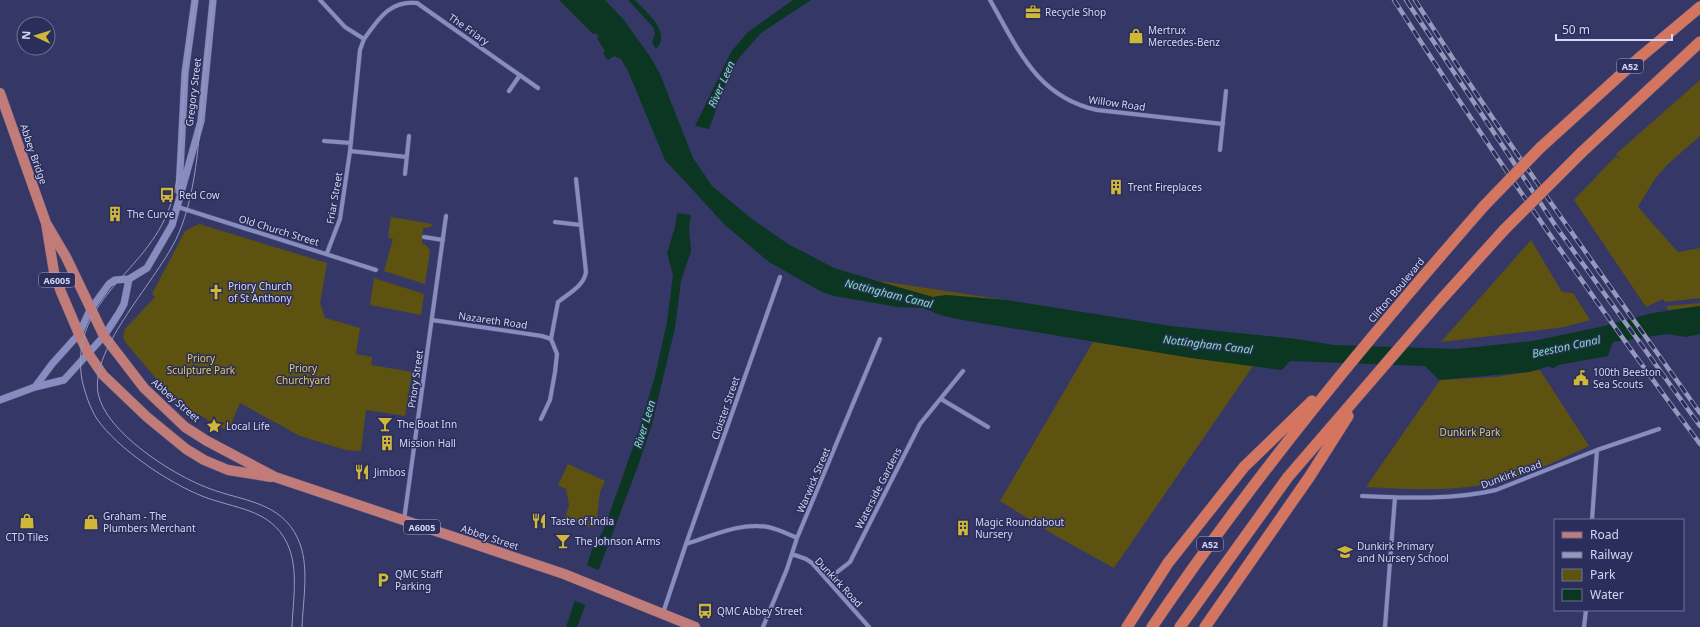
<svg xmlns="http://www.w3.org/2000/svg" width="1700" height="627" viewBox="0 0 1700 627" font-family="'Noto Sans',sans-serif">
<rect width="100%" height="100%" fill="#353866"/>
<!-- green -->
<path fill="#5d5210" d="M1700 80V136L1668 164 1654 180 1638 207 1678 252 1700 248V298L1665 302 1663 299 1646 307 1574 200 1616 156 1622 161 1616 154Z
M391 217 432 224 431 227 423 228 422 243 427 246 430 251 425 284 384 271 393 239 388 238Z
M199 224 327 263 320 303 325 318 360 328 356 354 372 357 371 365 412 372 405 416 366 410 361 451 346 450 300 436 240 403 228 431 176 402 125 342 123 336 125 329 155 297 152 294 185 231Z
M1531 240 1562 292 1573 293 1590 320 1564 327 1441 342Z
M374 278 424 294 421 315 370 305Z
M873 280 1006 300 946 295 933 297Z
M1700 303V306L1668 310 1667 306Z
M1093 342 1253 366 1114 568 1058 537 1000 501Z
M1540 370 1589 446C1565 457 1539 470 1514 478 1466 492 1415 490 1366 487L1440 380 1496 377Z
M568 464 605 481 600 492 596 527H589L565 518 569 505 566 489 558 485Z"/>
<!-- water -->
<path fill="#0a3622" d="M559 0H605L624 20 651 58 660 74 693 158 712 186 752 219 788 244 834 268 894 286 933 297 946 295 1006 300 1171 326 1297 339 1334 345 1456 349 1533 341 1600 327 1653 313 1700 306V334L1686 337 1667 334 1613 342 1608 356 1558 365 1552 369 1550 366 1529 372 1439 380 1425 366 1290 361 1282 370 1191 358 963 320 943 316 923 308 898 307 834 296 822 292 769 262 726 226 665 160 628 71 621 59 614 56 608 60 603 54 605 51 597 38 599 37 596 33 593 34Z
M628 0H635C646 12 672 32 656 49L652 42 655 34 653 27Z
M793 0H811L761 33 739 58 729 74 709 129 695 126 731 52 748 32Z
M677 213 691 215 689 228 691 251 681 281 675 328 652 424 638 466 577 627H566L595 541 598 540 604 529 637 436 655 376 667 322 673 275 667 253 675 227Z"/>
<!-- pier -->
<path fill="#353866" d="M584 564 601 571 588 606 573 600Z"/>
<g fill="none" stroke-linecap="round" stroke-linejoin="round">
<!-- minor casing -->
<g stroke="#505279" stroke-width="5">
<path id="minor" d="M320 0 345 27 364 39C378 20 389 0 417 3L538 88
M990 0C1018 49 1037 97 1097 110L1223 124
M509 91 520 75
M324 141 351 143
M1220 150 1226 91
M350 151 407 157
M405 174 409 136
M178 207 376 270
M555 222 581 225
M424 237 443 240
M327 253 340 219 350 151 360 50 364 39
M432 320 542 336 551 339
M941 399 988 427
M541 419 550 400 555 372 557 354 551 339 558 302C569 293 584 286 586 272L576 179
M1362 496C1407 498 1453 500 1496 490L1597 450 1659 429
M404 520 446 216
M1592 520 1597 450
M686 544 780 277
M792 554 806 559 812 563 869 627
M827 580 850 562 920 424 963 371
M663 613 686 544C712 536 740 522 768 527 778 529 788 534 797 538
M763 627 787 569 797 538 880 339
M1385 627 1395 497
M1584 627 1586 610"/>
</g>
<!-- tertiary casing -->
<g stroke="#505279" stroke-width="8">
<path id="tertiary" d="M179 191 185 73 195 0
M35 387 52 364 79 334 90 310 109 284 115 280 129 279 147 268 172 225 201 121 213 0
M0 400 35 387 64 380 104 336 119 313 124 304 129 279"/>
</g>
<!-- primary casing -->
<g stroke="#505279" stroke-width="11">
<path id="primary" d="M0 93 46 223 54 272 61 292 79 334 88 353 103 375 147 417 186 449 204 460 228 470 271 477
M46 223 66 257 104 336 144 388 185 427 207 441 275 477 564 574 695 627"/>
</g>
<!-- trunk casing -->
<g stroke="#505279" stroke-width="12">
<path id="trunk" d="M1540 148 1638 59 1700 7
M1582 152 1700 42
M1127 627 1168 563 1244 467 1312 401
M1152 627C1252 479 1366 341 1484 206
M1180 627 1288 477 1439 302 1504 230
M1205 627 1310 476 1348 416"/>
</g>
<!-- minor -->
<use href="#minor" stroke="#878dc1" stroke-width="4"/>
<!-- tertiary -->
<use href="#tertiary" stroke="#878dc1" stroke-width="7"/>
<!-- primary -->
<use href="#primary" stroke="#c17b78" stroke-width="10"/>
<!-- trunk -->
<use href="#trunk" stroke="#d47560" stroke-width="11"/>
<!-- tram -->
<path stroke="#9699bc" stroke-width="1" d="M195 0C189 34 185 69 183 104 180 141 182 179 167 214 141 276 69 302 82 380 85 393 90 408 97 419 118 449 169 483 202 496 234 509 270 508 287 543 299 568 293 600 292 627
M213 0C210 25 207 51 204 76 200 125 198 190 178 235 158 280 90 347 98 393 105 432 173 475 208 488 241 501 281 501 298 539 310 565 303 599 302 627"/>
<!-- rail casing -->
<g stroke="#9699bc" stroke-width="4.5">
<path id="rail" d="M1394 0C1491 152 1593 300 1700 444
M1406 0 1557 228 1700 426
M1415 0C1505 141 1603 277 1700 413"/>
</g>
<!-- rail -->
<use href="#rail" stroke="#2b2d5a" stroke-width="3" stroke-dasharray="9" stroke-linecap="butt"/>
<!-- trunk-bridge casing -->
<g stroke="#505279" stroke-width="12" stroke-linecap="butt">
<path id="trunk-bridge" d="M1484 206 1540 148
M1504 230 1582 152"/>
</g>
<!-- trunk-bridge -->
<use href="#trunk-bridge" stroke="#d47560" stroke-width="11"/>
</g>
<!-- icons -->
<defs>
<g id="office-bare" transform="scale(1.2)"><path d="M-6-3h4V-5.5h4V-3h4V5H-6ZM-1-4.5V-3h2v-1.5ZM-6 0V1H6V0Z" fill="#cfb837" stroke="#2b2d5a" stroke-width="2.5" paint-order="stroke"/></g>
<g id="shop-bare" transform="scale(1.2)"><path d="M-5-2.5h2.3a2.7 3.5 0 0 1 5.4 0H5L5.5 6h-11ZM-1.5-2.5h3a1.5 2.3 0 0 0-3 0Z" fill="#cfb837" stroke="#2b2d5a" stroke-width="2.5" paint-order="stroke"/></g>
<g id="building-bare" transform="scale(1.2)"><path d="M-4-6H4V6H1V3H-1V6H-4ZM-2.5-4.3h1.7v1.8h-1.7ZM.8-4.3h1.7v1.8H.8ZM-2.5-1h1.7V.8h-1.7ZM.8-1h1.7V.8H.8Z" fill="#cfb837" stroke="#2b2d5a" stroke-width="2.5" paint-order="stroke"/></g>
<g id="bus-bare" transform="scale(1.2)"><path d="M-5-6H5V4H4V6H2V4H-2V6H-4V4H-5ZM-3.5-4V0h7V-4ZM-3.5 1.2v1.5H-2V1.2ZM2 1.2v1.5H3.5V1.2Z" fill="#cfb837" stroke="#2b2d5a" stroke-width="2.5" paint-order="stroke"/></g>
<g id="church-bare" transform="scale(1.2)"><path d="M-1.2-6h2.4v3.5h3.3v2.4h-3.3V6h-2.4V-.1h-3.3v-2.4h3.3Z" fill="#cfb837" stroke="#2b2d5a" stroke-width="2.5" paint-order="stroke"/></g>
<g id="civic-bare" transform="scale(1.2)"><path d="M-.6-6.5H3V-4.5H.6V-3L4-1V1h2V6H-6V1h2V-1L-.6-3ZM-1.2 2.5V6h2.4V2.5Z" fill="#cfb837" stroke="#2b2d5a" stroke-width="2.5" paint-order="stroke"/></g>
<g id="bar-bare" transform="scale(1.2)"><path d="M-6-5H6L.8 .8V4.5H3.5V6h-7V4.5H-.8V.8Z" fill="#cfb837" stroke="#2b2d5a" stroke-width="2.5" paint-order="stroke"/></g>
<g id="sight-bare" transform="scale(1.2)"><path d="M0-6L1.8-2.2L6-1.7L2.9 1.2L3.7 5.4L0 3.3L-3.7 5.4L-2.9 1.2L-6-1.7L-1.8-2.2Z" fill="#cfb837" stroke="#2b2d5a" stroke-width="2.5" paint-order="stroke"/></g>
<g id="restaurant-bare" transform="scale(1.2)"><path d="M-5-6h1v4h1v-4h1v4h1v-4h1v5L-1.5 .5V6h-2V.5L-5-1ZM5-6V6H3V1.5H1.5Q1.5-4 5-6Z" fill="#cfb837" stroke="#2b2d5a" stroke-width="2.5" paint-order="stroke"/></g>
<g id="school-bare" transform="scale(1.2)"><path d="M0-5L7-2L0 1L-7-2ZM-4 1L0 2.5L4 1V4Q0 6-4 4Z" fill="#cfb837" stroke="#2b2d5a" stroke-width="2.5" paint-order="stroke"/></g>
<g id="parking-bare" transform="scale(1.2)"><path d="M-3.5-5.5H1a3.5 3.5 0 0 1 0 7H-1V5.5H-3.5ZM-1-3.4V-.6H.8a1.4 1.4 0 0 0 0-2.8Z" fill="#cfb837" stroke="#2b2d5a" stroke-width="2.5" paint-order="stroke"/></g>
</defs>
<g fill-rule="evenodd">
<use href="#office-bare" x="1033" y="12"/>
<use href="#shop-bare" x="1136" y="36"/>
<use href="#building-bare" x="1116" y="187"/>
<use href="#bus-bare" x="167" y="195"/>
<use href="#building-bare" x="115" y="214"/>
<use href="#church-bare" x="216" y="292"/>
<use href="#civic-bare" x="1581" y="378"/>
<use href="#bar-bare" x="385" y="424"/>
<use href="#sight-bare" x="214" y="426"/>
<use href="#building-bare" x="387" y="443"/>
<use href="#restaurant-bare" x="362" y="472"/>
<use href="#shop-bare" x="27" y="521"/>
<use href="#restaurant-bare" x="539" y="521"/>
<use href="#shop-bare" x="91" y="522"/>
<use href="#building-bare" x="963" y="528"/>
<use href="#bar-bare" x="563" y="541"/>
<use href="#school-bare" x="1345" y="552"/>
<use href="#parking-bare" x="383" y="580"/>
<use href="#bus-bare" x="705" y="611"/>
</g>
<g text-anchor="middle" dominant-baseline="central" stroke-width="3" stroke-linejoin="round" paint-order="stroke">
<!-- shield labels -->
<g fill="#2b2d5a" stroke="#a1a4c5" stroke-width="1">
<rect x="1617" y="59" width="26" height="14" rx="3"/>
<rect x="39" y="273" width="36" height="14" rx="3"/>
<rect x="404" y="520" width="36" height="14" rx="3"/>
<rect x="1197" y="537" width="26" height="14" rx="3"/>
</g>
<g font-size="9" font-weight="bold" fill="#d3d7f3">
<text x="1630" y="66">A52</text>
<text x="57" y="280">A6005</text>
<text x="422" y="527">A6005</text>
<text x="1210" y="544">A52</text>
</g>
<!-- poi labels -->
<g font-size="10" fill="#d3d7f3" stroke="#2b2d5a" text-anchor="start">
<text x="1045" y="12">Recycle Shop</text>
<text x="1148" y="30">Mertrux<tspan x="1148" dy="12">Mercedes-Benz</tspan></text>
<text x="1128" y="187">Trent Fireplaces</text>
<text x="179" y="195">Red Cow</text>
<text x="127" y="214">The Curve</text>
<text x="228" y="286">Priory Church<tspan x="228" dy="12">of St Anthony</tspan></text>
<text x="1593" y="372">100th Beeston<tspan x="1593" dy="12">Sea Scouts</tspan></text>
<text x="397" y="424">The Boat Inn</text>
<text x="226" y="426">Local Life</text>
<text x="399" y="443">Mission Hall</text>
<text x="374" y="472">Jimbos</text>
<text x="103" y="516">Graham - The<tspan x="103" dy="12">Plumbers Merchant</tspan></text>
<text x="551" y="521">Taste of India</text>
<text x="975" y="522">Magic Roundabout<tspan x="975" dy="12">Nursery</tspan></text>
<text x="27" y="537" text-anchor="middle">CTD Tiles</text>
<text x="575" y="541">The Johnson Arms</text>
<text x="1357" y="546">Dunkirk Primary<tspan x="1357" dy="12">and Nursery School</tspan></text>
<text x="395" y="574">QMC Staff<tspan x="395" dy="12">Parking</tspan></text>
<text x="717" y="611">QMC Abbey Street</text>
</g>
<!-- street labels -->
<g font-size="10" fill="#d3d7f3" stroke="#2b2d5a">
<text transform="translate(469 29) rotate(35)">The Friary</text>
<text transform="translate(193 92) rotate(-83)">Gregory Street</text>
<text transform="translate(1117 103) rotate(8)">Willow Road</text>
<text transform="translate(34 154) rotate(71)">Abbey Bridge</text>
<text transform="translate(334 198) rotate(-80)">Friar Street</text>
<text transform="translate(279 230) rotate(17)">Old Church Street</text>
<text transform="translate(1396 290) rotate(-50)">Clifton Boulevard</text>
<text transform="translate(493 320) rotate(8)">Nazareth Road</text>
<text transform="translate(415 379) rotate(-82)">Priory Street</text>
<text transform="translate(176 400) rotate(41)">Abbey Street</text>
<text transform="translate(725 408) rotate(-71)">Cloister Street</text>
<text transform="translate(1511 474) rotate(-20)">Dunkirk Road</text>
<text transform="translate(813 480) rotate(-67)">Warwick Street</text>
<text transform="translate(878 488) rotate(-63)">Waterside Gardens</text>
<text transform="translate(490 537) rotate(18)">Abbey Street</text>
<text transform="translate(839 582) rotate(47)">Dunkirk Road</text>
</g>
<!-- park labels -->
<g font-size="10" fill="#dfcb60" stroke="#2b2d5a">
<text x="201" y="358">Priory<tspan x="201" dy="12">Sculpture Park</tspan></text>
<text x="303" y="368">Priory<tspan x="303" dy="12">Churchyard</tspan></text>
<text x="1470" y="432">Dunkirk Park</text>
</g>
<!-- water labels -->
<g font-size="11" font-style="italic" fill="#7ae7ae" stroke="#2b2d5a">
<text transform="translate(721 84) rotate(-66)">River Leen</text>
<text transform="translate(889 293) rotate(14)">Nottingham Canal</text>
<text transform="translate(1208 344) rotate(7)">Nottingham Canal</text>
<text transform="translate(1566 346) rotate(-12)">Beeston Canal</text>
<text transform="translate(644 424) rotate(-73)">River Leen</text>
</g>
</g>
<!-- legend -->
<rect x="1554" y="519" width="130" height="92" fill="#2b2d5a" stroke="#6e7197"/>
<rect x="1562" y="532" width="20" height="6" fill="#c17b78" stroke="#6e7197"/>
<text x="1590" y="539" font-size="12" fill="#d3d7f3">Road</text>
<rect x="1562" y="552" width="20" height="6" fill="#9699bc" stroke="#6e7197"/>
<text x="1590" y="559" font-size="12" fill="#d3d7f3">Railway</text>
<rect x="1562" y="569" width="20" height="12" fill="#5d5210" stroke="#6e7197"/>
<text x="1590" y="579" font-size="12" fill="#d3d7f3">Park</text>
<rect x="1562" y="589" width="20" height="12" fill="#0a3622" stroke="#6e7197"/>
<text x="1590" y="599" font-size="12" fill="#d3d7f3">Water</text>
<!-- north arrow -->
<g transform="translate(36 36) rotate(274)"><circle r="19" fill="#2b2d5a" stroke="#6e7197"/>
<path d="M0-3L7 15L0 10L-7 15Z" fill="#cfb837"/>
<text y="-6" font-size="11" font-weight="bold" text-anchor="middle" fill="#d3d7f3">N</text>
</g>
<!-- scale -->
<path d="M1556 34v6h116v-6" fill="none" stroke="#d3d7f3" stroke-width="2"/>
<text x="1562" y="34" font-size="12" fill="#d3d7f3" stroke="#2b2d5a" stroke-width="3" paint-order="stroke">50 m</text>
</svg>
